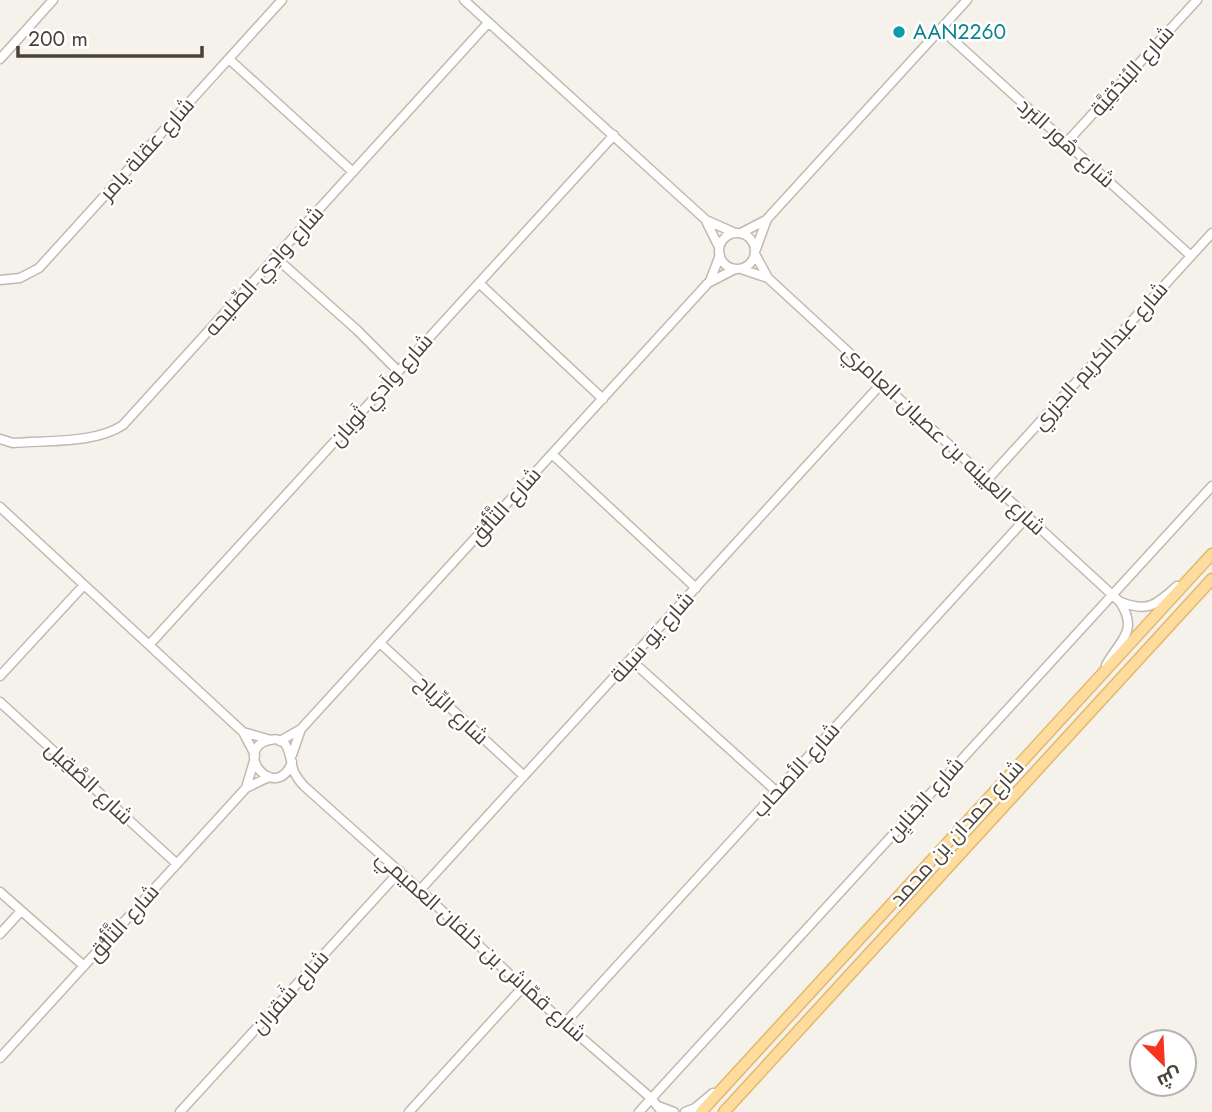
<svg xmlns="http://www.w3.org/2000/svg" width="1212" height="1112" viewBox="0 0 1212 1112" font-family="Jost,Cairo,sans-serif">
<rect width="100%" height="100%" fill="#f5f2eb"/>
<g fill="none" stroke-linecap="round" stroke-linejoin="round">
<!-- minor casing -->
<g stroke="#c1b9ae" stroke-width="11">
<path id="minor" d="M464 0 706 220 735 233
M941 29 1191 256
M0 59 53 0
M229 59 353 172
M1066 143 1197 0
M707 223 719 247
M719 251a18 18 0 1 1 36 0a18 18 0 1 1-36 0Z
M741 233 764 221
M756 249 767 219 967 0
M755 254 768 278 1120 602C1139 631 1120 640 1106 665
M275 257 357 330 398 371
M741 269 768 278
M0 280 20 278 39 268 282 0
M710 281 720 255
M479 283 603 399
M0 439 13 443C46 440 95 444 123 425L488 23
M552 454 696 588
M987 480 1212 233
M0 507 243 732 255 755
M1121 602C1149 613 1157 604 1177 586
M380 643 524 776
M149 645 614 135
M631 660 776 791
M0 676 84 585
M0 702 177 864
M243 732 271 740
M280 741 301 729 708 283 735 269
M292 755 301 729
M292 762C277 803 233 754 266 741 291 732 289 759 294 772 297 778 300 782 304 786L420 890 523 987 651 1098 662 1112
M246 788 254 761
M420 890 882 383
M0 892 84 966
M0 934 21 911
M565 1023 1027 517
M0 1058 246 788 269 777
M658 1106 674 1112
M180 1112 400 871
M409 1112 523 987
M639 1112 1212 486
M685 1112 695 1108 713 1093"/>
</g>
<!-- major casing -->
<g stroke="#e3b86c" stroke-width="13">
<path id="major" d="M701 1112 1212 554
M724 1112 1212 579"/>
</g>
<!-- minor -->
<use href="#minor" stroke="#fff" stroke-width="8"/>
<!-- major -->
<use href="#major" stroke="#fddc9d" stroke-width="10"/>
</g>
<!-- markers -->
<circle fill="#0f9aa8" stroke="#fff" stroke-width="2.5" cx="899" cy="32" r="7"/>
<g text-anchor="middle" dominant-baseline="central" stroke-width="5" stroke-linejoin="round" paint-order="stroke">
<!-- culture labels -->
<g font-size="21" fill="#0d838f" stroke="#fff" text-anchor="start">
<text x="913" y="32">AAN2260</text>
</g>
<!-- street labels -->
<g font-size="21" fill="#4a4239" stroke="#fff">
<text transform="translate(1132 71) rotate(-48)">شارع البُندُقِيَّة</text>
<text transform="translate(1066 143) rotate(42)">شارع هُور البَرد</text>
<text transform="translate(147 149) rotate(-48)">شارع عقلة يامر</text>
<text transform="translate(264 271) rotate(-48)">شارع وادِي الصِّليحه</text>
<text transform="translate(1100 356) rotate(-48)">شارع عبدالكريم الجزري</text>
<text transform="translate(381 390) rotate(-48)">شارع واَدي ثَوبان</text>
<text transform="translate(944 440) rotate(43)">شارع العيينه بن عصيان العامري</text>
<text transform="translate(505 506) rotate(-48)">شارع التَّألُّق</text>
<text transform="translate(652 637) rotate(-48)">شارع يَو سَبلة</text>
<text transform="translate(452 710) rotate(43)">شارع الرِّياح</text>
<text transform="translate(796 770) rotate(-48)">شارع الأصحاب</text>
<text transform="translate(89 783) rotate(43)">شارع الصَّقِيل</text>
<text transform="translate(925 799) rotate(-48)">شارع الجَنايِن</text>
<text transform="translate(957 833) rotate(-48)">شارع حمدان بن محمد</text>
<text transform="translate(123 923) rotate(-48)">شارع التَّألُّق</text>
<text transform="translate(481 946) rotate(42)">شارع قمّاش بن خلفان العميمي</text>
<text transform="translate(290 992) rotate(-48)">شارع شَقران</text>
</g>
</g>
<!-- north arrow -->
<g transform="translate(1163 1063) rotate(156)"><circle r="33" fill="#ffffff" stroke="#b7b3b0" stroke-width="2"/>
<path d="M0-5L12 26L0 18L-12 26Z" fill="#f73420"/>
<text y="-10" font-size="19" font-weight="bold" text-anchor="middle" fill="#4a4239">ش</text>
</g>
<!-- scale -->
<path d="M18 46v10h184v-10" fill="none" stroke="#4a4239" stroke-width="3.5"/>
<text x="28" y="46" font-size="21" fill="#4a4239" stroke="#ffffff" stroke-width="5" paint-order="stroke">200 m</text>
</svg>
